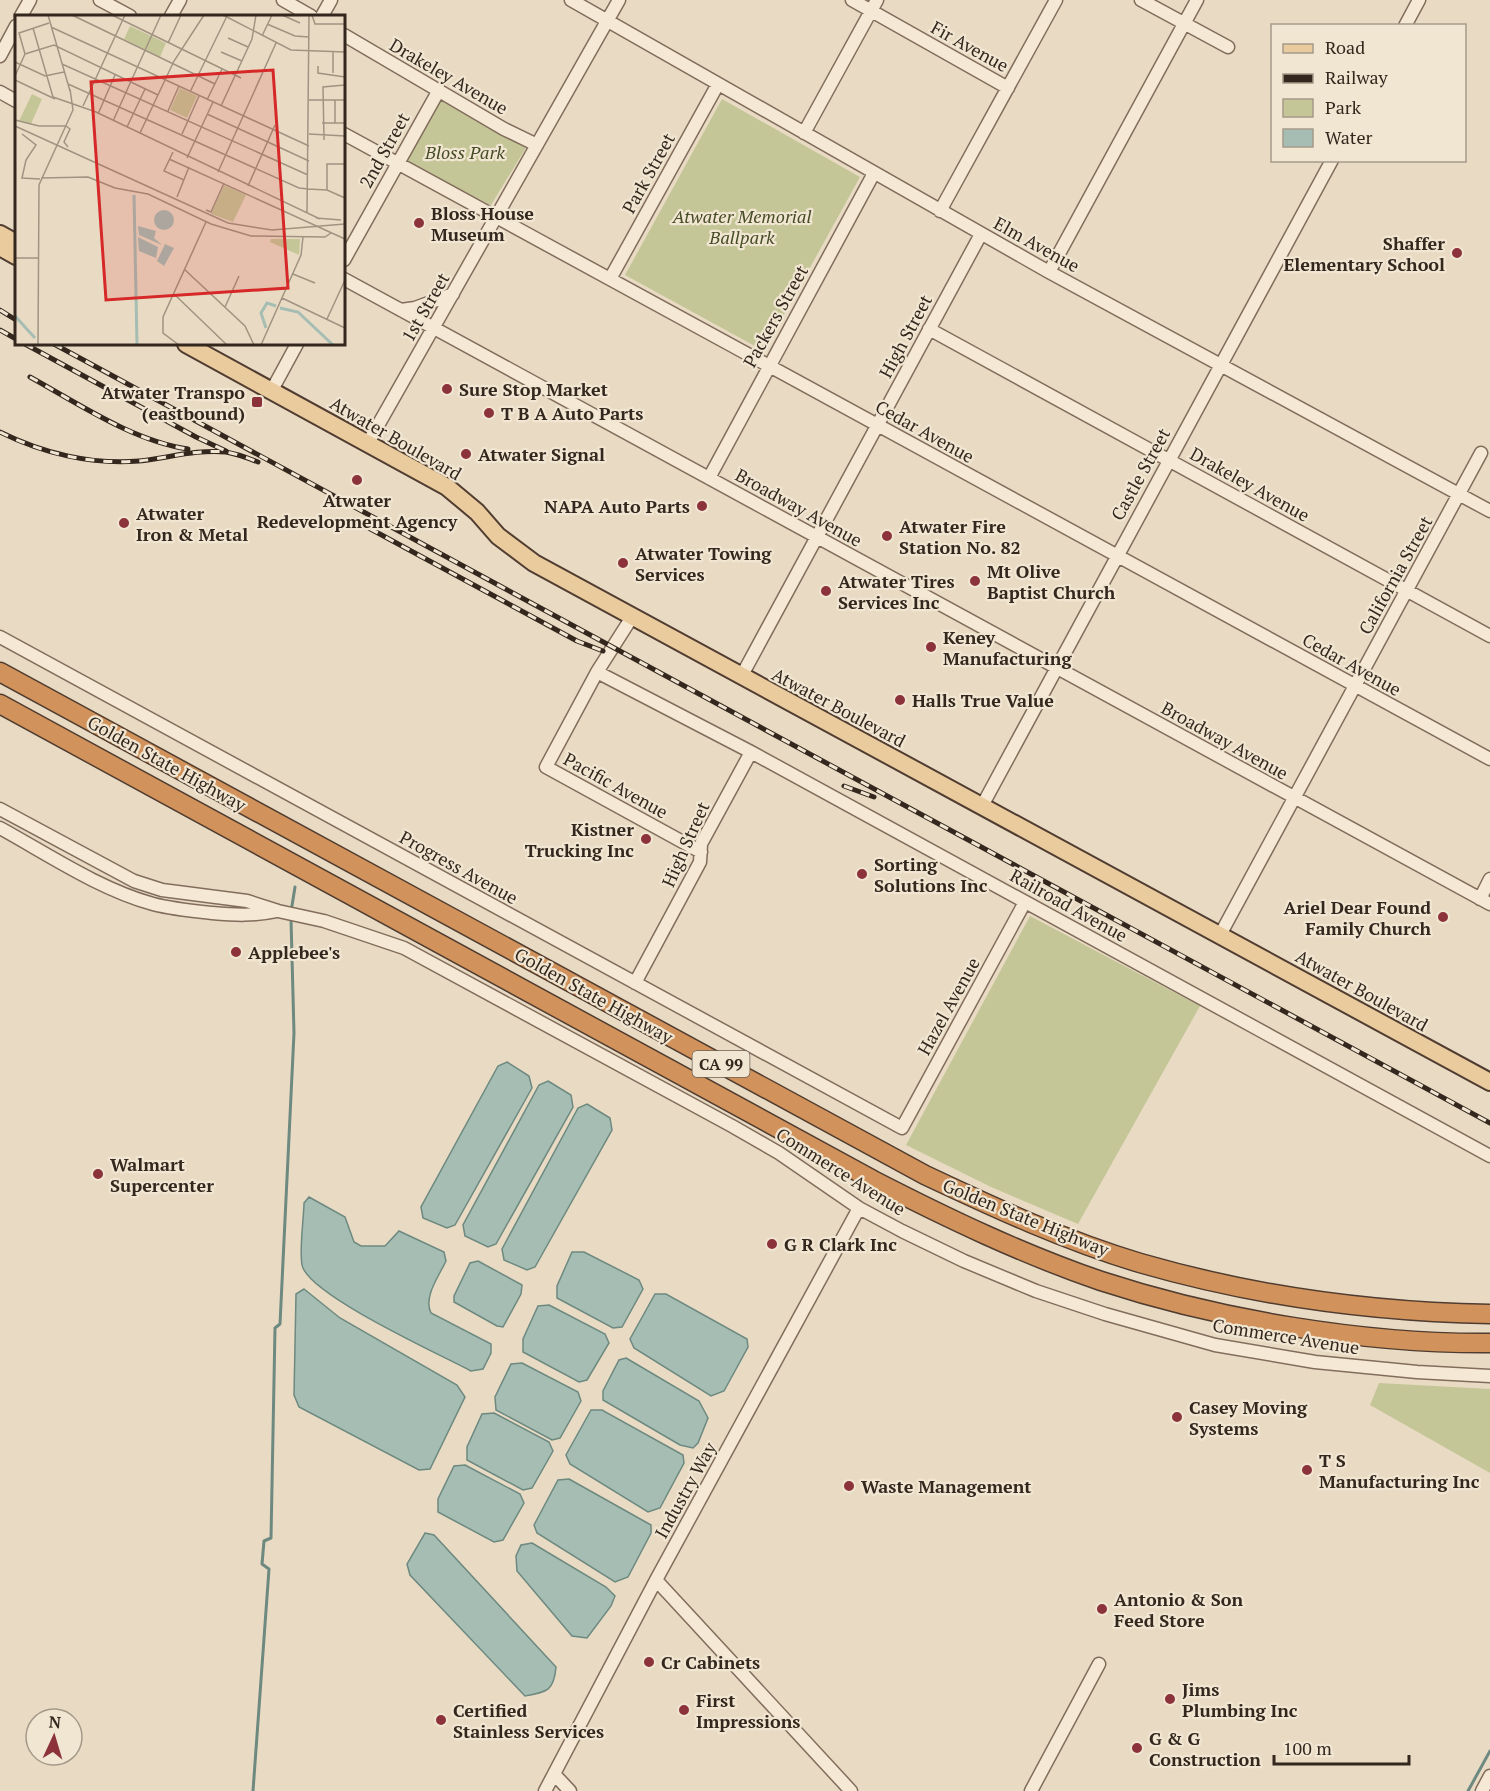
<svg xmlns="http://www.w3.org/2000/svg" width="1490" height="1791" viewBox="0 0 1490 1791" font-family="'PT Serif',serif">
<rect width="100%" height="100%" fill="#e9dbc3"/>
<!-- green -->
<path fill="#c5c698" d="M438 97 527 146 491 205 400 159Z
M722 99 860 177 764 351 625 275Z
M1030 916 1200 1006 1078 1224 991 1187 906 1145Z
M1379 1383 1490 1389V1473L1370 1405Z"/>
<!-- water -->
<path fill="#a5bdb3" stroke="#6d8980" stroke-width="1.5" d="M507 1062 529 1076 532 1088 455 1225 447 1228 423 1218 421 1207 498 1066Z
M548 1081 571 1095 573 1107 496 1244 488 1247 465 1236 463 1225 539 1085Z
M587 1104 610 1118 612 1130 535 1267 527 1270 504 1260 502 1249 578 1108Z
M309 1197 345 1217 354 1242 361 1246H385L399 1231 444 1252 446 1261C439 1276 423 1297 431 1313L491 1344V1353L483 1369 471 1371C437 1353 316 1298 303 1268 298 1258 304 1217 304 1203Z
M572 1252H584L639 1280 643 1289 622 1327 613 1328 557 1298V1286Z
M478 1261 522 1285 521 1294 503 1327 497 1326 454 1302V1296L470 1263Z
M304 1289 340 1318 457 1385 465 1397 430 1469 419 1470 299 1407 294 1395 296 1294Z
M655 1294H666L747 1339 748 1347 724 1391 711 1396 634 1348 630 1339Z
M549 1305 605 1334 609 1343 587 1380 579 1382 523 1352V1339L538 1306Z
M626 1358 699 1401 708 1418 698 1443 693 1448 680 1445 603 1400V1391L619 1360Z
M522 1363 578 1392 581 1401 560 1438 552 1440 496 1410 495 1397 511 1364Z
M591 1410H602L683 1455 684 1463 660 1508 648 1512 570 1464 566 1455Z
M494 1413 549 1442 553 1451 532 1488 523 1490 467 1460V1447L482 1414Z
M465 1465 520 1494 524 1503 503 1540 494 1542 438 1512V1499L454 1466Z
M569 1479 651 1525V1533L628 1577 615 1582 537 1533 534 1525 558 1480Z
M425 1533 434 1535 556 1667C554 1691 547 1692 525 1696L410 1575 407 1564Z
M532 1543 606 1587 615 1596 611 1606 587 1638 572 1636 517 1571 516 1556 521 1545Z"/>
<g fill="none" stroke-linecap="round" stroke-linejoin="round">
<!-- stream -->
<path stroke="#6d8980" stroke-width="3" d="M291 912 295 887
M253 1791 269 1569 262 1564 264 1541 271 1538 275 1328 280 1324 294 1033 291 919
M1468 1791 1490 1751"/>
<!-- minor casing -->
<g stroke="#826d5c" stroke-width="15">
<path id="minor" d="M100 0 130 16
M283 0 311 16
M571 0 1049 272 1490 511
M852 0 1008 88
M1141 0 1228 47
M21 16 30 0
M171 16 180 0
M322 16 331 0
M1405 26 1419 0
M344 35 504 129 537 145
M0 56 16 26
M0 92 16 101
M804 133 877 0
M344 134 1490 759
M940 211 1056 0
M344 260 439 90
M1049 272 1197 0
M344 279 1490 904
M610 279 718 84
M401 310 415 308 453 294
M929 329 1490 636
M272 390 297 344
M368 443 619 0
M709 478 874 173
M632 617 597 672 546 767 701 852
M0 637 902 1128 1025 902
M597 672 751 752 1490 1156
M741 677 981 234
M982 806 1332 160
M0 809 134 881 162 890 247 901 278 911 324 921 404 948 732 1126 779 1153 859 1208 902 1231 964 1261 1036 1291 1105 1314 1215 1345 1315 1362 1417 1372 1490 1376
M0 828C49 855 99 889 153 904 172 909 193 911 212 913 235 915 254 916 277 911
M1480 899 1490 879
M1220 935 1481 453
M635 983 700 862 701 844 751 752
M656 1580 851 1791
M554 1774 570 1791
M545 1791 656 1580 859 1208
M1031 1791 1099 1664
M1482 1791 1490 1776"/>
</g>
<!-- major casing -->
<g stroke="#503c30" stroke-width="20">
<path id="major" d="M0 234 16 243
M0 247 16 256
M186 344 447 487 477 512 498 536 534 563 1490 1082"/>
</g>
<!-- highway casing -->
<g stroke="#503c30" stroke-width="21">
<path id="highway" d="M0 672 925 1175C995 1208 1066 1241 1140 1263 1254 1296 1371 1312 1490 1314
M0 704 873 1180C947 1218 1022 1254 1101 1281 1220 1320 1365 1344 1490 1343"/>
</g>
<!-- minor -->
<use href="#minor" stroke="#f5e9d5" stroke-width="12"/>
<!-- major -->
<use href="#major" stroke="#e9cb9e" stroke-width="16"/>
<!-- highway -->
<use href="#highway" stroke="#d1935b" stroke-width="18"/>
<!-- rail casing -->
<g stroke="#33271e" stroke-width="5">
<path id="rail" d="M0 310 16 320
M0 330 16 339
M25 344 196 437 226 451
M54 344 1490 1123
M30 377C79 404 133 441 188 449
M0 432C42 453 91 465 139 461 168 458 197 449 226 452 237 454 248 458 258 462
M354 520 577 641 603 651
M844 786 874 797"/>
</g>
<!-- rail -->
<use href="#rail" stroke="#f1e6d2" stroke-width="3" stroke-dasharray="9" stroke-linecap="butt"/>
</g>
<!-- markers -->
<g fill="#8b323a" stroke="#f1e6d2" stroke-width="2">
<circle cx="419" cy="223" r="6"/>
<circle cx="1457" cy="253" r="6"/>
<circle cx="447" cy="389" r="6"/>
<rect x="251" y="396" width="12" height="12" rx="3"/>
<circle cx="489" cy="413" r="6"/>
<circle cx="466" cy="454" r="6"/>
<circle cx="357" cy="480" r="6"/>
<circle cx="702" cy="506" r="6"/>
<circle cx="124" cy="523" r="6"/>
<circle cx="887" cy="536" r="6"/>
<circle cx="623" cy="563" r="6"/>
<circle cx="975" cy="581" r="6"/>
<circle cx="826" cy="591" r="6"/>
<circle cx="931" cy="647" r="6"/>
<circle cx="900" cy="700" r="6"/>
<circle cx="646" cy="839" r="6"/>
<circle cx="862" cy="874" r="6"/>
<circle cx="1443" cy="917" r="6"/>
<circle cx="236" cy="952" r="6"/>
<circle cx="98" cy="1174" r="6"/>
<circle cx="772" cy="1244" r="6"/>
<circle cx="1177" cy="1417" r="6"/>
<circle cx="1307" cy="1470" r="6"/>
<circle cx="849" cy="1486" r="6"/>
<circle cx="1102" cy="1609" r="6"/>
<circle cx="649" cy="1662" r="6"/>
<circle cx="1170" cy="1699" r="6"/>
<circle cx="684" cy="1710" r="6"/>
<circle cx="441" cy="1720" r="6"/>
<circle cx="1137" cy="1748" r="6"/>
</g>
<g text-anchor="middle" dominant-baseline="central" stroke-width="4.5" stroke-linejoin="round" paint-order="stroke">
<!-- shield labels -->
<rect fill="#f1e6d2" stroke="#6c6054" stroke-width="1.5" x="692.5" y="1051" width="57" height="26" rx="4.5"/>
<g font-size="16" font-weight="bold" fill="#33271e">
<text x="721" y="1064">CA 99</text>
</g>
<!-- street labels -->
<g font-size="18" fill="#33271e" stroke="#f1e6d2">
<text transform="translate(970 46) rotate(29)">Fir Avenue</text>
<text transform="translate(449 76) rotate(30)">Drakeley Avenue</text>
<text transform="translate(384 150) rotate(-61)">2nd Street</text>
<text transform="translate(648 173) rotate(-61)">Park Street</text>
<text transform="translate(1037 244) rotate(29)">Elm Avenue</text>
<text transform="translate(425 307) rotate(-60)">1st Street</text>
<text transform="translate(775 316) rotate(-61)">Packers Street</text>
<text transform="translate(905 336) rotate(-62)">High Street</text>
<text transform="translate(925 431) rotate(29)">Cedar Avenue</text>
<text transform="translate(396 438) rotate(30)">Atwater Boulevard</text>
<text transform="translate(1140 474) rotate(-61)">Castle Street</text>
<text transform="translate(1250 484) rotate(29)">Drakeley Avenue</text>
<text transform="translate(799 507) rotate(29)">Broadway Avenue</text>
<text transform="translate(1395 575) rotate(-61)">California Street</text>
<text transform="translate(1352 664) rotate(29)">Cedar Avenue</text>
<text transform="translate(839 707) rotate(28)">Atwater Boulevard</text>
<text transform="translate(1225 740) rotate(29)">Broadway Avenue</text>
<text transform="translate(167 763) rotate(29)">Golden State Highway</text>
<text transform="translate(616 785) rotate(29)">Pacific Avenue</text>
<text transform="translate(685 844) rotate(-66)">High Street</text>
<text transform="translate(459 867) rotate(29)">Progress Avenue</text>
<text transform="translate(1069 905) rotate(29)">Railroad Avenue</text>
<text transform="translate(1362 990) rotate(29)">Atwater Boulevard</text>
<text transform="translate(594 995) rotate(29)">Golden State Highway</text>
<text transform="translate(948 1006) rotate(-61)">Hazel Avenue</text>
<text transform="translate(841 1171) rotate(32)">Commerce Avenue</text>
<text transform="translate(1026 1217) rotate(22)">Golden State Highway</text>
<text transform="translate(1286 1336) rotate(9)">Commerce Avenue</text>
<text transform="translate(685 1490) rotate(-61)">Industry Way</text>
</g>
<!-- park labels -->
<g font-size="18" font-style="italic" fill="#474d27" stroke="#f1e6d2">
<text x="465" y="152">Bloss Park</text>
<text x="742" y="216">Atwater Memorial<tspan x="742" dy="21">Ballpark</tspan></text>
</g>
<!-- poi labels -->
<g font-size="18" font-weight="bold" fill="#33271e" stroke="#f1e6d2" text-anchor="start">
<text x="431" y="213">Bloss House<tspan x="431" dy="21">Museum</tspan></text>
<text x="1445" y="243" text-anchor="end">Shaffer<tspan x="1445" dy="21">Elementary School</tspan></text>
<text x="459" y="389">Sure Stop Market</text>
<text x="245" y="392" text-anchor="end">Atwater Transpo<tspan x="245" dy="21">(eastbound)</tspan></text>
<text x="501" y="413">T B A Auto Parts</text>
<text x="478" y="454">Atwater Signal</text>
<text x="357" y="500" text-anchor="middle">Atwater<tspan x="357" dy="21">Redevelopment Agency</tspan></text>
<text x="690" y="506" text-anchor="end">NAPA Auto Parts</text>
<text x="136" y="513">Atwater<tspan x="136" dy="21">Iron &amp; Metal</tspan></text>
<text x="899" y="526">Atwater Fire<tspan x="899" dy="21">Station No. 82</tspan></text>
<text x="635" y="553">Atwater Towing<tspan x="635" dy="21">Services</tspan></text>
<text x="987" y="571">Mt Olive<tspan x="987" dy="21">Baptist Church</tspan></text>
<text x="838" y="581">Atwater Tires<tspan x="838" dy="21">Services Inc</tspan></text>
<text x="943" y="637">Keney<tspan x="943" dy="21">Manufacturing</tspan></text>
<text x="912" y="700">Halls True Value</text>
<text x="634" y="829" text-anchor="end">Kistner<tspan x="634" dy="21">Trucking Inc</tspan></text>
<text x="874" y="864">Sorting<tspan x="874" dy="21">Solutions Inc</tspan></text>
<text x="1431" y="907" text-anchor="end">Ariel Dear Found<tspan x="1431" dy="21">Family Church</tspan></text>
<text x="248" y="952">Applebee's</text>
<text x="110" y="1164">Walmart<tspan x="110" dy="21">Supercenter</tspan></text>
<text x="784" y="1244">G R Clark Inc</text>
<text x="1189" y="1407">Casey Moving<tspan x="1189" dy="21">Systems</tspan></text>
<text x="1319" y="1460">T S<tspan x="1319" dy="21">Manufacturing Inc</tspan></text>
<text x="861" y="1486">Waste Management</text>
<text x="1114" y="1599">Antonio &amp; Son<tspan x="1114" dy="21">Feed Store</tspan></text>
<text x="661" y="1662">Cr Cabinets</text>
<text x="1182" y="1689">Jims<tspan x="1182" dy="21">Plumbing Inc</tspan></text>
<text x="696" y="1700">First<tspan x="696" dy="21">Impressions</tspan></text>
<text x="453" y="1710">Certified<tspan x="453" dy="21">Stainless Services</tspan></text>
<text x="1149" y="1738">G &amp; G<tspan x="1149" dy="21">Construction</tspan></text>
</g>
</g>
<!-- overview -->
<g transform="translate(15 15)">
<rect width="330" height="330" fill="#e9dbc3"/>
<path d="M115 11 151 28 145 42 109 24ZM165 73 182 81 172 103 155 95ZM17 79 27 84 16 109 4 106ZM209 170 231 180 218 207 196 199ZM256 224H285L284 240 255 227Z" fill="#c5c698"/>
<path d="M139 205a10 10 0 1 1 20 0a10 10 0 1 1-20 0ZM123 211 141 216 139 223 147 230 124 220ZM123 222 143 232 141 243 124 236ZM150 229 159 233 149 251 142 246Z" fill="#a5bdb3"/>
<path fill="none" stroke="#a5bdb3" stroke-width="3" d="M119 180 122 330M265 293 283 297 318 330M0 301 20 323M251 313 246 298 252 288 261 291"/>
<path fill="none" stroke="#a09381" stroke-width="1.5" d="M33 0 55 76M57 0 200 69M97 0 226 63M208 0 276 35 330 37M267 0 285 8M297 0 300 9H330M252 9 280 21 294 22M36 12 294 131M18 13 38 82M247 21 257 0M213 23 233 32M153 28 166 0M206 37 227 46M10 39 39 30 143 80M0 47 30 61 49 57M47 49 293 160M303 51V58L330 62M318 58V36M0 61 10 39 4 18 34 8M0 65 40 84M53 69 284 173 293 174M175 77 212 1M38 82 81 97 305 204M192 85 207 54M294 85H330M68 91 110 0M206 91 237 24 241 0M153 96 164 71M83 99 100 60M192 99 294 146M0 105 24 111M98 106 146 0M307 108H330M320 108V85M0 111 213 208 257 215 330 209M24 111H51M51 111 55 114 49 127 53 132M112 112 130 74M125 118 159 46 189 0M7 119 21 130 11 145M167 119 184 81M294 119 330 121M309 125 308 72 330 70M158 137 149 156 169 165M172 143 198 87M154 144 330 224M11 145 7 163 25 164M203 157 261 28M26 163 73 162 100 173 133 179 196 209 236 221 310 222 316 218M233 171 260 110M293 174 312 175 330 183M312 175V149H330M162 182 174 152M191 195 196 197 209 168M292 198 294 0M301 203 326 205M0 243H23M169 254 230 311 239 330M278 259 300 268M159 279 212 330M267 283 330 313M210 292 224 261M312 304 330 265M23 330 24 170 58 95 55 74M164 330 148 318V302L191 207M246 330 286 240 288 222"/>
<path fill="#d62828" fill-opacity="0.15" stroke="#d62828" stroke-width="3" d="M258 55 273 273 91 285 76 67Z"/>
<rect width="330" height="330" fill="none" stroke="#33271e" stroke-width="3"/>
</g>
<!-- legend -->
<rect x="1271" y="24" width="195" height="138" fill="#f1e6d2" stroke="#a59a8a" stroke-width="1.5"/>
<rect x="1283" y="44" width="30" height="9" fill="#e9cb9e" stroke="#a59a8a" stroke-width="1.5"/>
<text x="1325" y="54" font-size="18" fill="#33271e">Road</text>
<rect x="1283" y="74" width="30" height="9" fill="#33271e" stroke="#a59a8a" stroke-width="1.5"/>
<text x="1325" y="84" font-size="18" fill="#33271e">Railway</text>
<rect x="1283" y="99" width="30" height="18" fill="#c5c698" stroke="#a59a8a" stroke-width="1.5"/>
<text x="1325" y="114" font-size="18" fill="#33271e">Park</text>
<rect x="1283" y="129" width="30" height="18" fill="#a5bdb3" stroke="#a59a8a" stroke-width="1.5"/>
<text x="1325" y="144" font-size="18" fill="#33271e">Water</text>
<!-- north arrow -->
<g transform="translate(54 1737) rotate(4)"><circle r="28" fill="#f1e6d2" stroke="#a59a8a" stroke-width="1.5"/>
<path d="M0-4.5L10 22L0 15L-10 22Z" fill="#8b323a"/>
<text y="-9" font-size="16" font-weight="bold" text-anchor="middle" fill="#33271e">N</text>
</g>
<!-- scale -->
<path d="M1274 1755v9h135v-9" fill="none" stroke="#33271e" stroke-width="3"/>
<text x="1283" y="1755" font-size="18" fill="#33271e" stroke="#f1e6d2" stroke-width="4.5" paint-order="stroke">100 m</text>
</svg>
